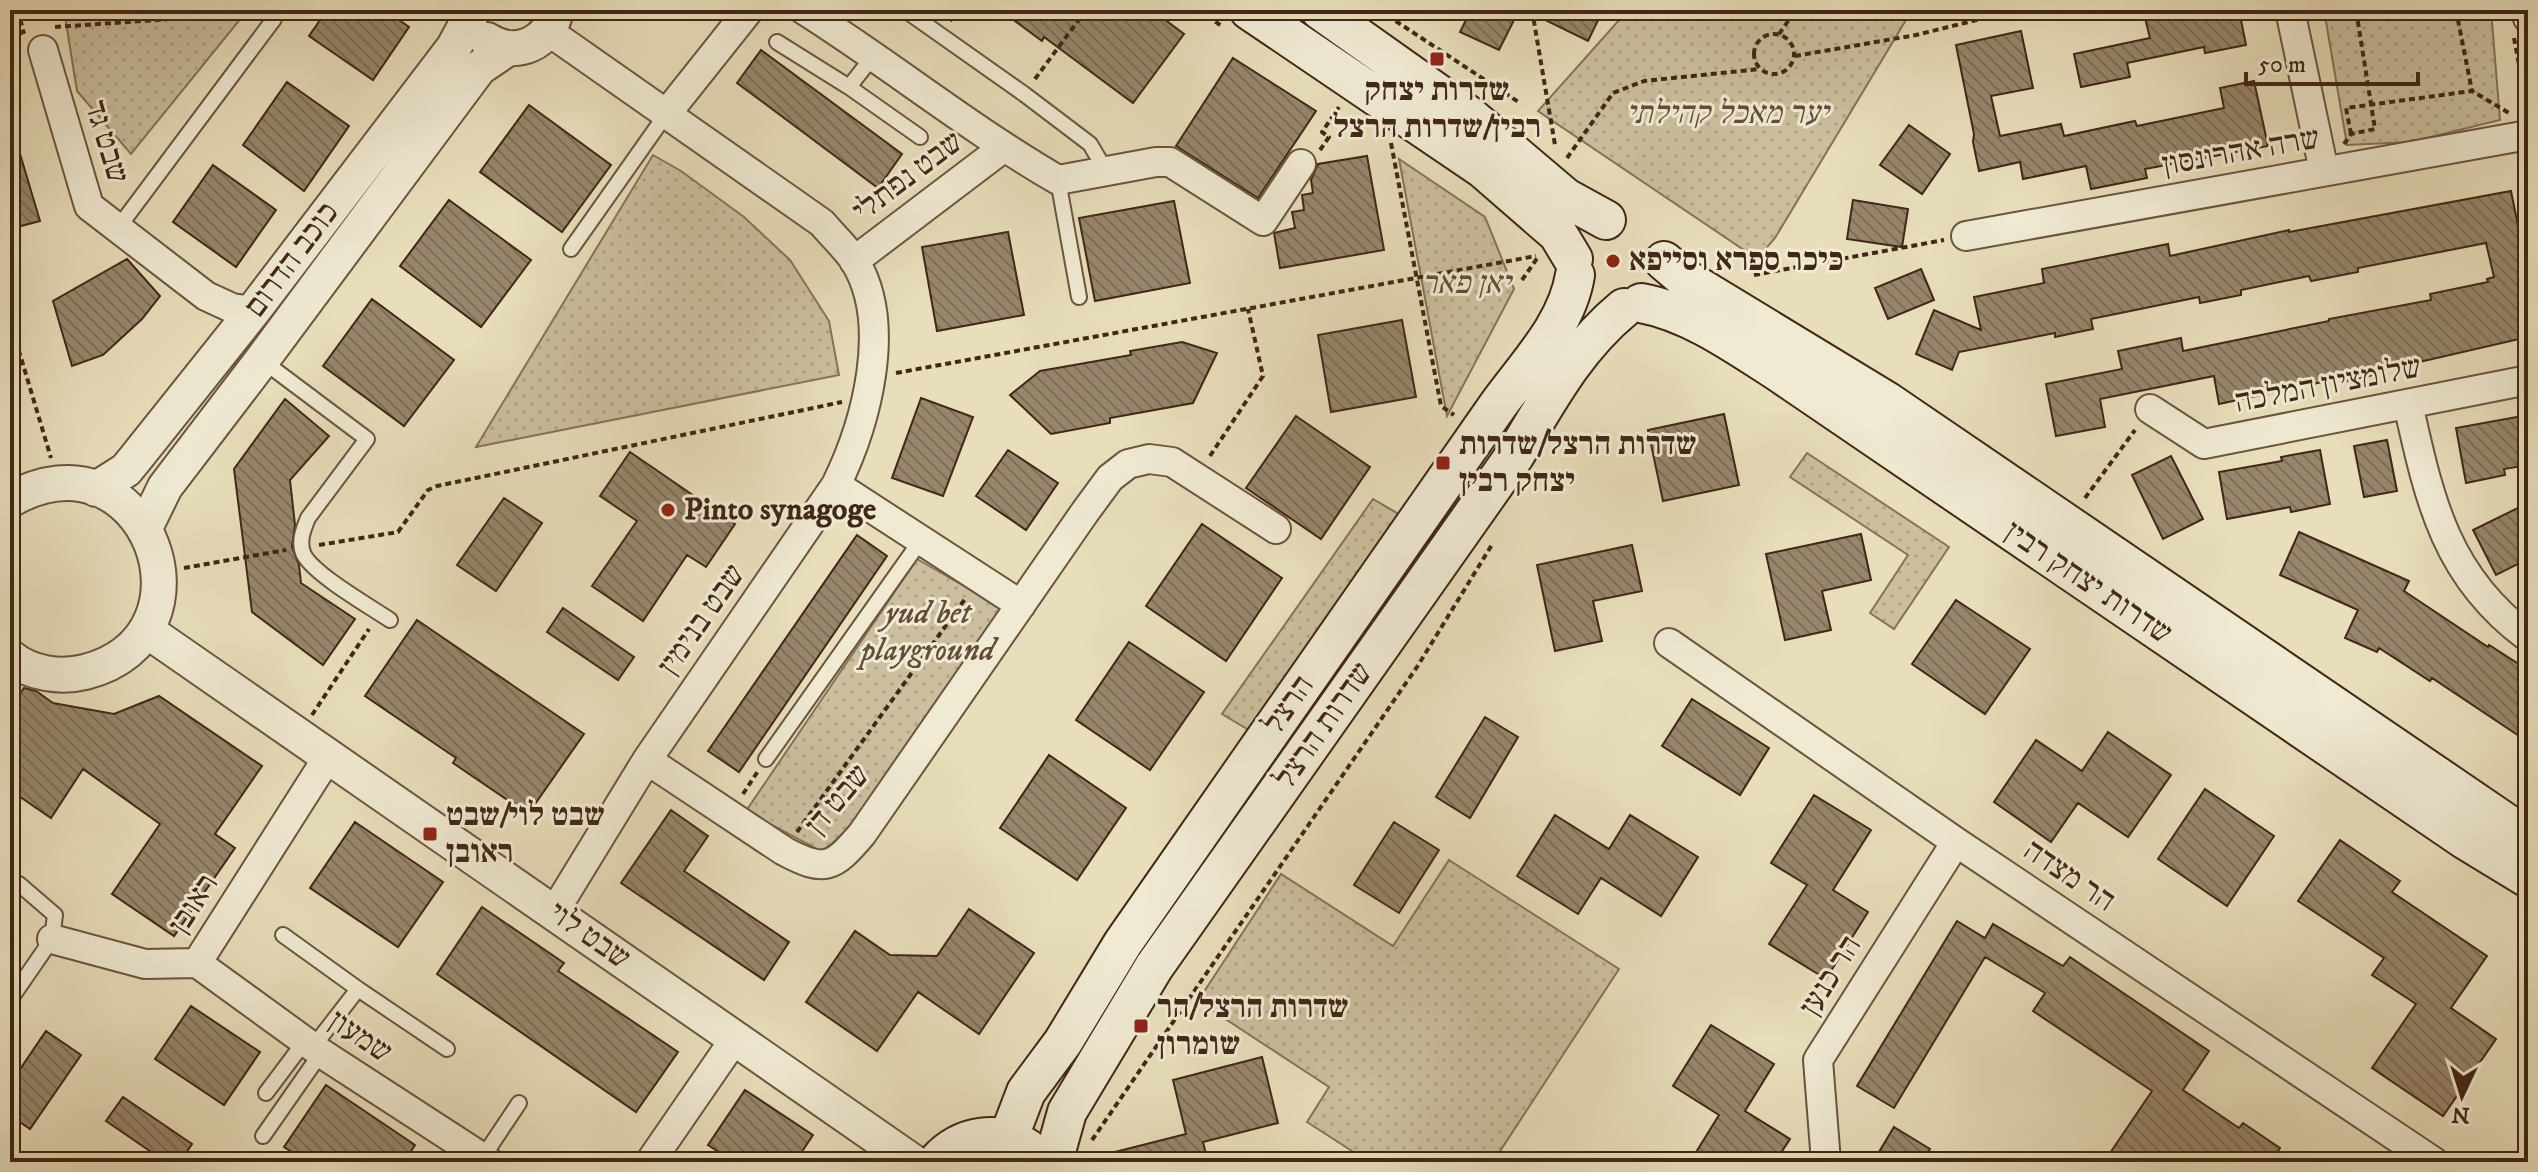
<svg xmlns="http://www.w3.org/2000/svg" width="2538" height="1172" viewBox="0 0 2538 1172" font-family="'IM FELL DW Pica','Frank Ruhl Libre',serif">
<defs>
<pattern id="park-dots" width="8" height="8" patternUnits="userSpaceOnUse" patternTransform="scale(2)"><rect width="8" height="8" fill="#cbbf9f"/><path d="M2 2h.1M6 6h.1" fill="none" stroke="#afa488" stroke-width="1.8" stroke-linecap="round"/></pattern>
<pattern id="building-back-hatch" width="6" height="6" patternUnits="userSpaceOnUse" patternTransform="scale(2)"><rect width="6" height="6" fill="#97866c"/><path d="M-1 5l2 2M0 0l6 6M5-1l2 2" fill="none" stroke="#7d6e58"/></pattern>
</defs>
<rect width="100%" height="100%" fill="#e8debb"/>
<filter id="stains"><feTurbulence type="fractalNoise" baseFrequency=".0025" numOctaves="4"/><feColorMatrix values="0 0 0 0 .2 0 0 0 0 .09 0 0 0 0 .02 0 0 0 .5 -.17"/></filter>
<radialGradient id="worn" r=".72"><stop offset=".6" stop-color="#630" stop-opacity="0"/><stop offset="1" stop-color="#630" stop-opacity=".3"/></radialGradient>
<!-- park -->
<path fill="url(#park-dots)" stroke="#86735a" stroke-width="2" d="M64 10H243L246 12 131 154 77 91Z
M1628 10H1912L1775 238 1763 252 1755 255 1747 252 1538 111Z
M2324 10H2491L2500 120 2410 142 2347 145Z
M653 155 681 171 744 217 790 260 829 321 839 375 476 447Z
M1399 159 1485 217 1514 289 1447 416Z
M1807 453 1949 547 1894 629 1870 613 1908 555 1790 477Z
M1373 499 1409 520 1262 738 1222 714Z
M917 559 1006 610 830 856 746 811Z
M1449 860 1619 969 1493 1162H1369L1307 1122 1329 1087 1198 1001 1281 874 1393 946Z"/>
<!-- building -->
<path fill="url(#building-back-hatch)" stroke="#402716" stroke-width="2" d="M327 10H385L409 27 373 80 309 36Z
M1000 10H1152L1184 34 1133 103 1044 37 1042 41Z
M1471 10H1519L1499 50 1460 32Z
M1525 10H1603L1588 41Z
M2184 10H2239L2246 45 2205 53 2204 47 2127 63 2130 77 2081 87 2074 54 2150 38 2145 18Z
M2021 31 2033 88 1991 96 2000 136 2061 124 2064 136 2135 121 2137 126 2224 108 2220 88 2254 81 2268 146 2145 169 2147 178 2091 189 2086 166 2023 179 2020 162 1979 171 1973 142 1974 134 1956 45Z
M761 50 902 154 878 188 737 83Z
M1233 58 1316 111 1258 198 1176 146Z
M287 82 349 126 304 191 243 145Z
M529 105 611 165 562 232 480 172Z
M1909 125 1950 154 1922 194 1880 165Z
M10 137H15L40 221 10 229Z
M1367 156 1384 250 1280 268 1274 233 1295 228 1292 212 1304 210 1302 195 1313 193 1311 180 1318 164Z
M213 165 276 210 236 267 173 222Z
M2511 191 2528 275V337L2376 372 2377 374 2342 382 2341 378 2219 404 2214 376 2100 399 2105 427 2056 436 2046 384 2122 369 2118 351 2181 338 2183 351 2329 321V319L2431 300 2430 294 2488 282 2487 279 2494 277 2486 243 2358 268V272L2311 281 2309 276 2241 290V295L2200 303 2199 297 2091 319 2093 329 2055 337V333L1959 352 1952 370 1916 354 1934 310 1981 330 1974 297 2044 283 2042 269 2168 244 2170 256 2289 230V232Z
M449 200 531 260 481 327 400 266Z
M1853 200 1908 209 1902 247 1847 239Z
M1174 201 1190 283 1095 301 1079 218Z
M1008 232 1024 315 937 331 922 247Z
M127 259 160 296 142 319 103 355 72 366 53 301Z
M1921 269 1934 300 1888 319 1875 288Z
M372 299 454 360 404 426 323 366Z
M1402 320 1416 397 1331 412 1318 335Z
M1182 342 1217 353 1193 403 1110 418V423L1051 434 1010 395 1040 371 1131 355 1130 351Z
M921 398 973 417 943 496 892 478Z
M285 399 329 436 290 480 295 525 292 547 299 565 301 583 355 619 323 665 252 612 234 469Z
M1724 414 1739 485 1663 501 1648 430Z
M2528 415V465L2504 469 2505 475 2466 483 2456 428Z
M1296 416 1370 467 1321 539 1246 488Z
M2387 440 2397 491 2364 497 2354 446Z
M1008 450 1058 483 1026 530 976 496Z
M2320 450 2330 504 2291 512 2290 507 2227 519 2219 472 2282 461 2281 457Z
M630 452 735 524 706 567 687 555 643 621 592 586 637 521 600 496Z
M2171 456 2203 519 2163 539 2132 475Z
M504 498 542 523 496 591 457 565Z
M2528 503V559L2496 575 2473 530Z
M1202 524 1282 578 1226 661 1146 606Z
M2299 532 2409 581 2404 591 2488 647 2489 645 2528 670V742L2432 678 2430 681 2379 648 2377 652 2345 638 2358 610 2280 575Z
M1861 534 1871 580 1822 591 1831 630 1785 640 1766 554Z
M857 535 887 556 739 772 708 751Z
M1632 545 1642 591 1593 601 1602 641 1555 651 1537 565Z
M1956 600 2030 649 1985 714 1912 664Z
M563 608 634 657 618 680 547 632Z
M417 620 584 734 528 814 453 763 456 758 365 696Z
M1129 642 1204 692 1150 770 1076 720Z
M24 688 36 691 53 703 114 714 159 696 262 766 215 834 235 848 174 936 112 894 160 824 83 769 51 818 10 790V708Z
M1692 699 1769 748 1740 795 1662 746Z
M1485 717 1518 737 1470 818 1436 797Z
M2108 732 2171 775 2128 837 2078 803 2051 842 1994 802 2036 740 2082 771Z
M1049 755 1126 808 1077 880 1000 828Z
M2205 789 2274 836 2227 906 2158 859Z
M1814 795 1871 830 1833 890 1868 912 1826 979 1769 944 1807 885 1771 863Z
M671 810 708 836 684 871 789 942 764 980 621 883Z
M1555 815 1609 849 1630 815 1698 857 1661 916 1601 878 1578 914 1517 876Z
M355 822 443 882 398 947 310 888Z
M1394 822 1439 850 1399 913 1354 885Z
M2340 840 2400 881 2392 892 2487 956 2451 1008 2496 1039 2443 1116 2372 1068 2416 1004 2372 975 2384 958 2298 901Z
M482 907 564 963 558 971 678 1052 636 1112 437 974Z
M969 909 1034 953 979 1034 918 992 877 1051 806 1002 855 931 890 955 937 956Z
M1957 921 1985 938 1993 924 2063 966 2070 957 2209 1051 2183 1090 2239 1128 2243 1123 2280 1148 2271 1162H2104L2152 1091 2033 1011 2045 993 1985 957 1894 1108 1857 1086Z
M191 1006 260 1052 224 1105 155 1059Z
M1711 1025 1774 1064 1745 1111 1790 1139 1775 1162H1690L1719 1115 1673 1086Z
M46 1031 81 1055 30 1129 10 1115V1084Z
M1262 1057 1278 1123 1203 1142 1208 1162H1104L1103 1155 1186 1134 1173 1080Z
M326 1085 415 1145 404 1162H307L284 1147Z
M745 1090 813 1135 795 1162H734L708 1145Z
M123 1097 192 1144 180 1162H166L106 1121Z
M1894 1127 1930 1149 1922 1162H1873Z"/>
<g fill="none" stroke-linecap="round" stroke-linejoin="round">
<!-- service casing -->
<g stroke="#6a553f" stroke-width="18">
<path id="service" d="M905 10 1024 94 1090 144 1106 171
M777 42 849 87 920 137
M849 87 874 55
M1058 180 1079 297
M118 228 274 19
M571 249 667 113
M263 361 367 439 308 518C303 530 298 543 304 555 315 575 369 606 390 620
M766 759 921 540
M10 885 19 884 55 915 52 939 10 1000
M283 935 358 989 313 1047
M358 989 447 1049
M266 1093 305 1041
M263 1136 321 1053
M480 1156 487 1151 519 1103"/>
</g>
<!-- minor casing -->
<g stroke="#6a553f" stroke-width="32">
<path id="minor" d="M804 10C891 65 970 129 1058 180L1156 162H1170L1263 221 1301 164
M2290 10 2324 171
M2526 10 2528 18
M548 31 822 223C832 235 845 247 854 260 894 323 866 424 836 485L647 760 554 912
M43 50 89 206 206 296 232 308 253 311
M667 113 749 10
M1966 236 2528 135
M854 261 1003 148
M2408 404C2429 498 2445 576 2528 637
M2150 409 2204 444 2528 380
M836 485 1021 605
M1669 643 1956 842 2434 1162
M647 760 784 851C825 873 833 868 862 834L1085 512 1110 478 1128 464 1149 459 1172 462 1276 529
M52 939 145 964 197 963 328 757
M197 963 321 1053 489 1162
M650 1162 734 1040
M1826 1162 1818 1060 1956 842"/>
</g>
<!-- tertiary casing -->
<g stroke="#6a553f" stroke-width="38">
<path id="tertiary" d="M487 40C516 59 550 43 556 10
M96 489 126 470 135 459 253 311 454 47 470 17
M10 500C145 422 226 636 85 672 61 678 30 674 10 657
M145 528 165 487 262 360 479 68 507 49
M146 630 913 1162"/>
</g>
<!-- secondary casing -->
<g stroke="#402716" stroke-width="42">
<path id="secondary" d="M1249 10 1482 168 1558 234 1573 259
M1320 10 1468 115 1566 198 1606 220
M1664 261 1684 278 1888 402 2528 838
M1641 303C1690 312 1735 344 1777 371L2464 839 2528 878
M1008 1139 1026 1092 1063 1042 1123 943 1496 408C1525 367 1567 326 1575 275
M937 1162C961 1135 999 1129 1028 1149
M1053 1162 1067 1112 1154 967 1515 455C1547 402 1575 348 1624 308"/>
</g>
<!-- path -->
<path stroke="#402716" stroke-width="4" stroke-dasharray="6 4" stroke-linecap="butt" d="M18 10 24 34
M1199 10 1223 27
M1379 10 1520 103
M1532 10 1555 145
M2456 10 2472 91
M950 21 958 10
M55 27 230 15 233 10
M1754 54a20 20 0 1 1 40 0a20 20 0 1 1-40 0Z
M1779 34 1796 10
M10 36 22 33
M2514 38 2528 112
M1795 56 1916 35 2017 10
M1035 79 1086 10
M2351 134 2346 108 2472 91 2509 113
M1391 143 1441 406 1454 415
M2344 144 2351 134 2375 129 2356 10
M1320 150 1329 137 1322 132 1339 107
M1567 158 1613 93 1644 81 1760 69
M1754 275 1944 240
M1522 280 1538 257
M10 321 51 458
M896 373 1536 256
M1210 456 1263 376 1248 309
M2085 498 2135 430
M319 545 398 532 428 490 437 486 842 402
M184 568 286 550
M312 715 369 629
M743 794 758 771
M797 832 965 599
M1092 1140 1417 667 1493 543"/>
<!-- service -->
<use href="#service" stroke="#f0ead3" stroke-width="14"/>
<!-- minor -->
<use href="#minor" stroke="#f0ead3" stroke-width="28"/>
<!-- tertiary -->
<use href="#tertiary" stroke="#f0ead3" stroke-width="34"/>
<!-- secondary -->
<use href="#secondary" stroke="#f0ead3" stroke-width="38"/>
</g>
<!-- markers -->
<g fill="#8f2418" stroke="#f0ead3" stroke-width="3">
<rect x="1429" y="51" width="16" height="16" rx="4"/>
<circle cx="1613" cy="261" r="8"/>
<rect x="1435" y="455" width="16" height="16" rx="4"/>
<circle cx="668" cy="510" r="8"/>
<rect x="422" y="826" width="16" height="16" rx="4"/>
<rect x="1133" y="1018" width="16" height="16" rx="4"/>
</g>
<g text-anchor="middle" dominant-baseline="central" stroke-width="6" stroke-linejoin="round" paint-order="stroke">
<!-- poi labels -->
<g font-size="32" font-weight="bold" fill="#402716" stroke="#f0ead3" text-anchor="start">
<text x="1437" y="91" text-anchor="middle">שדרות יצחק<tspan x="1437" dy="37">רבין/שדרות הרצל</tspan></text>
<text x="1629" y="261">כיכר ספרא וסייפא</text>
<text x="1459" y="445">שדרות הרצל/שדרות<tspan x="1459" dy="37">יצחק רבין</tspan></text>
<text x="684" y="510">Pinto synagoge</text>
<text x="446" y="816">שבט לוי/שבט<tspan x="446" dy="37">ראובן</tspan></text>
<text x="1157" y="1008">שדרות הרצל/הר<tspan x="1157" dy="37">שומרון</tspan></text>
</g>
<!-- park labels -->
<g font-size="32" font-style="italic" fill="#634d38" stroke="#f0ead3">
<text x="1727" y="114">יער מאכל קהילתי</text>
<text x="1466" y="284">יאן פאר</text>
<text x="928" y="614">yud bet<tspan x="928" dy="37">playground</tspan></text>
</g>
<!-- street labels -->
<g font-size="32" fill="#402716" stroke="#f0ead3">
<text transform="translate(106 142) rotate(73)">שבט גד</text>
<text transform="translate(2241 152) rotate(-10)">שרה אהרונסון</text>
<text transform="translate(908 177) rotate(-37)">שבט נפתלי</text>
<text transform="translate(292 260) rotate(-53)">כוכב הדרום</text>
<text transform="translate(2328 385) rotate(-11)">שלומציון המלכה</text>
<text transform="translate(2088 583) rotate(34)">שדרות יצחק רבין</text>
<text transform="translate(702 620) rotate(-55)">שבט בנימין</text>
<text transform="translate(1289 705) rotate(-55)">הרצל</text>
<text transform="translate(1324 726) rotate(-55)">שדרות הרצל</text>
<text transform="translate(838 800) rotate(-50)">שבט דן</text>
<text transform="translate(2069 876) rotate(34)">הר מצדה</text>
<text transform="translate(194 904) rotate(-57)">ראובן</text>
<text transform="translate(589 936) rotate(35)">שבט לוי</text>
<text transform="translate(1831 976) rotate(-58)">הר כנען</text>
<text transform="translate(360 1037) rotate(34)">שמעון</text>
</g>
</g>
<!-- margin -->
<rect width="2538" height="1172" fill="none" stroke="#e8debb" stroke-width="40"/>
<rect x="12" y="12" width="2514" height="1148" fill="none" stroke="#402716" stroke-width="4"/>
<rect x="20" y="20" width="2498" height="1132" fill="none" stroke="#402716" stroke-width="2"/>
<!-- north arrow -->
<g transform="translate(2462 1096) rotate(184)" stroke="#f0ead3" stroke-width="6" paint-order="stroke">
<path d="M0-6L14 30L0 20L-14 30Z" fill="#402716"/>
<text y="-12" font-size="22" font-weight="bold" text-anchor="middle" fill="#402716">N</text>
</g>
<!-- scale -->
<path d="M2246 72v12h172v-12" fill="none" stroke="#402716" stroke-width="4"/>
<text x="2258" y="72" font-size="24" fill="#402716" stroke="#f0ead3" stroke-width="6" paint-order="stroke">50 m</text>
<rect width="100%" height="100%" filter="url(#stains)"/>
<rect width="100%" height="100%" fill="url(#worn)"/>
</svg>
